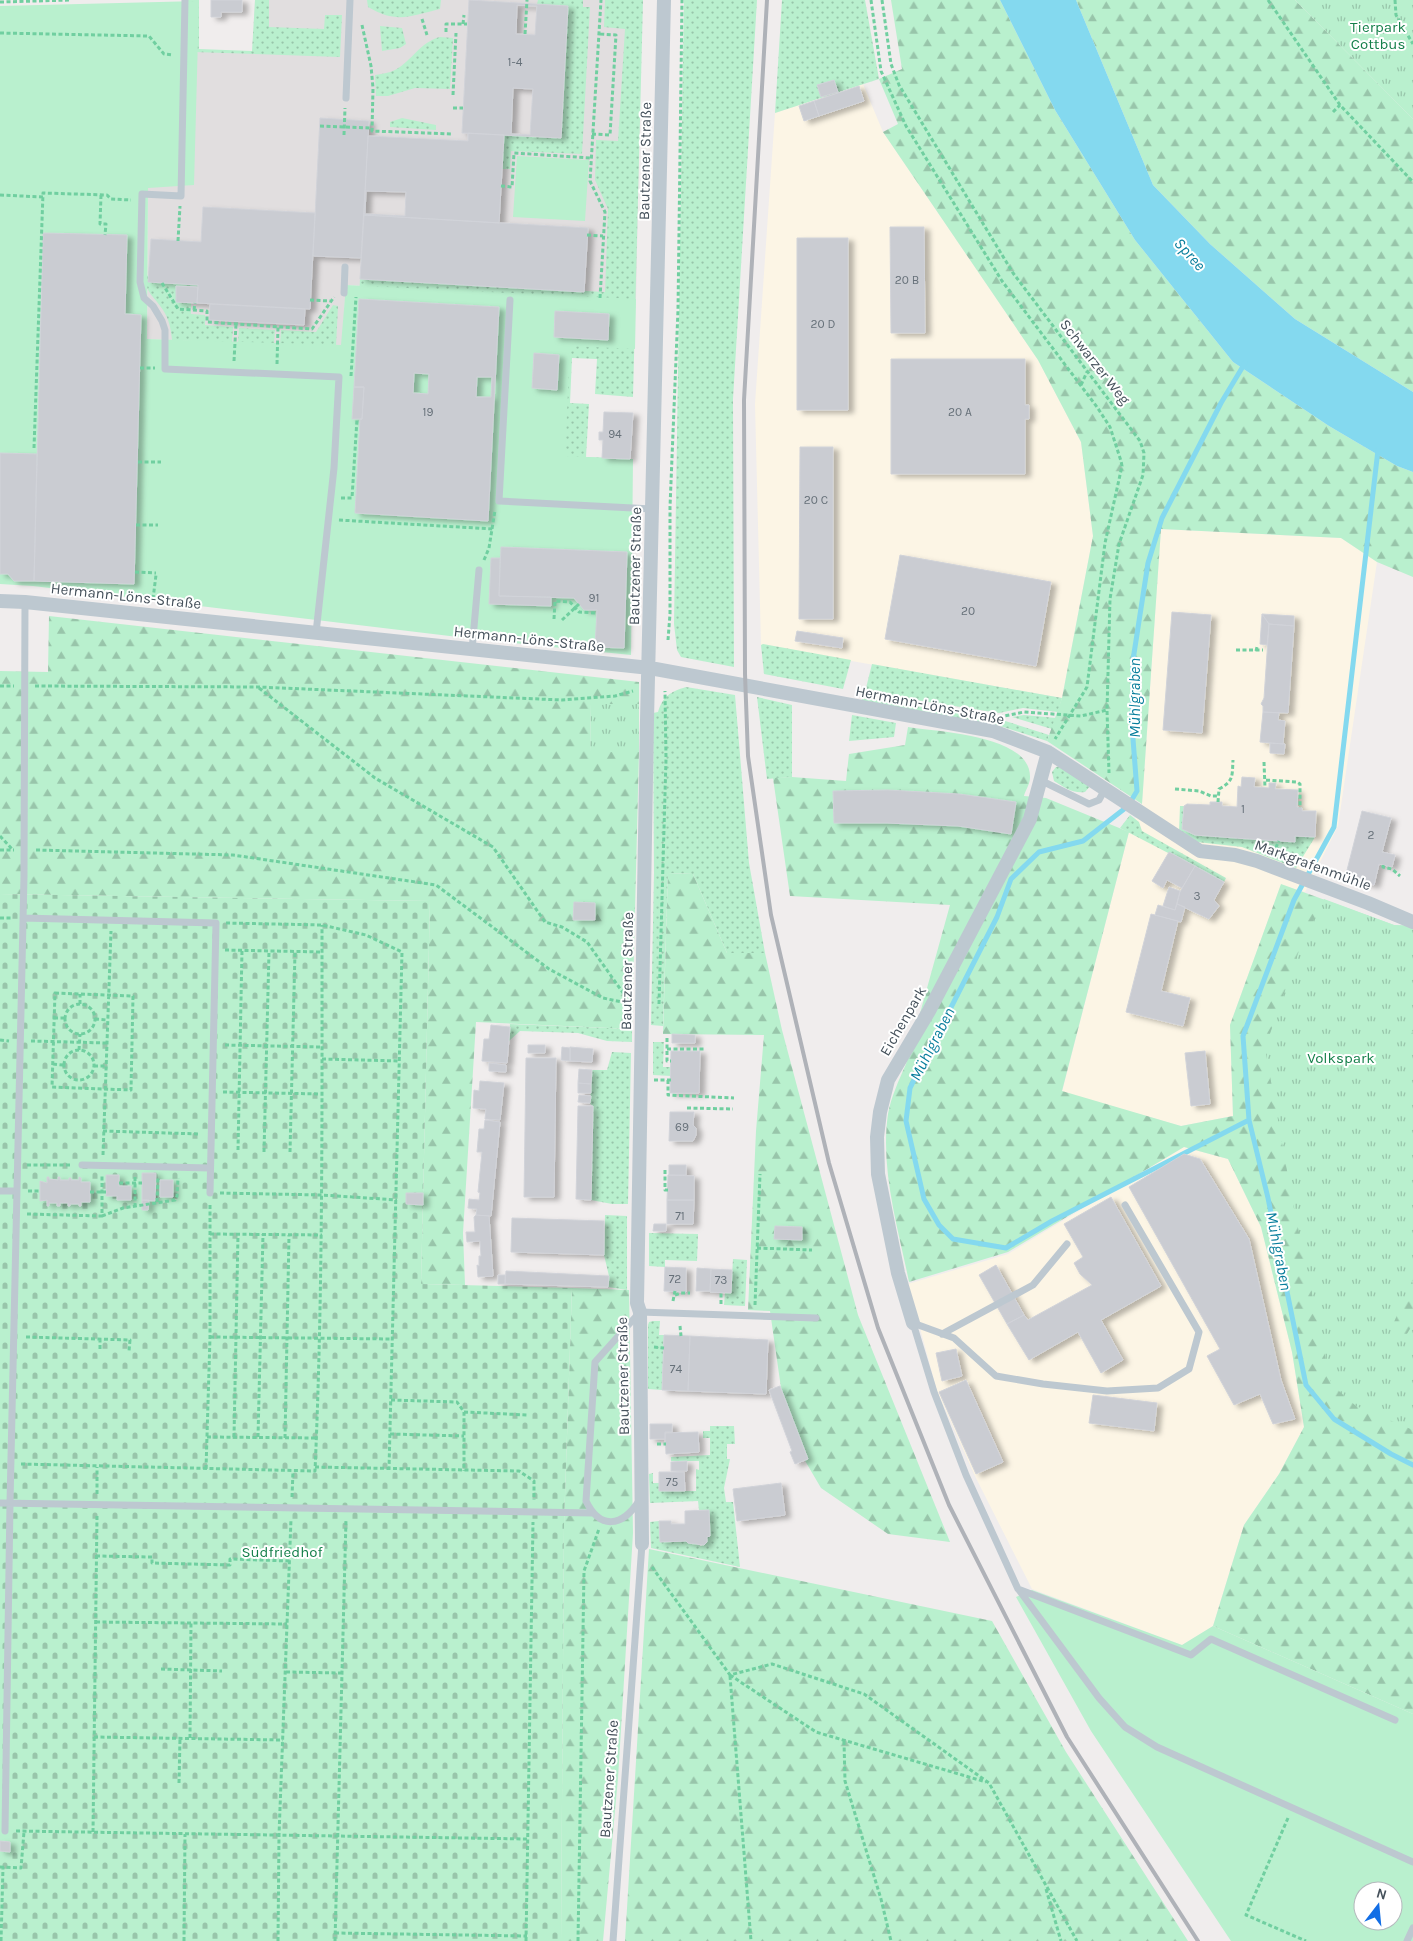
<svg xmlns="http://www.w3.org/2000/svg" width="1413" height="1941" viewBox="0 0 1413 1941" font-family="Karla,sans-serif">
<defs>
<pattern id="grass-dots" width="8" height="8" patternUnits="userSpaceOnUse" patternTransform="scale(1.25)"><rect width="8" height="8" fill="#b9f0ce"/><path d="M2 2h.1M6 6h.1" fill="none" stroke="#98c5aa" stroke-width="1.8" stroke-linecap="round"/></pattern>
<pattern id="forest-firs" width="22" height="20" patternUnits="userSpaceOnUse" patternTransform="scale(1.25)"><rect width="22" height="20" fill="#b9f0ce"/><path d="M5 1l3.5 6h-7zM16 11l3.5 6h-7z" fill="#98c5aa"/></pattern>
<pattern id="cemetery-stones" width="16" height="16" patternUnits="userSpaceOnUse" patternTransform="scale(1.25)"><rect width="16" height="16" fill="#b9f0ce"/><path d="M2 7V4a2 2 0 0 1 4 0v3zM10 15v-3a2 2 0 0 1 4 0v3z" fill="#98c5aa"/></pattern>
<pattern id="park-tufts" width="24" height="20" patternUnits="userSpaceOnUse" patternTransform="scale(1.25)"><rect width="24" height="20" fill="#b9f0ce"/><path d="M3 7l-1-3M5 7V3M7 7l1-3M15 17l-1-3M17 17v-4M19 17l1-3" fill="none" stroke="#98c5aa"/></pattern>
<filter id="shadow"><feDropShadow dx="5.5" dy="3" stdDeviation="2.5" flood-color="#0004"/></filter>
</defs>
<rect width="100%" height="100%" fill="#f0eded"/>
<!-- commercial -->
<path fill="#fcf5e5" d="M863 84 883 132 1038 360 1081 442 1093 536 1062 698 761 645 755 404 775 113Z
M1161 529 1341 538 1377 562 1338 826 1305 892 1281 885 1230 1025 1233 1116 1181 1126 1062 1092 1129 832 1142 804Z
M1184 1147 1228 1159 1261 1227 1292 1352 1304 1427 1279 1474 1244 1525 1213 1626 1182 1645 1032 1589 974 1474 937 1391 908 1284 1008 1254Z"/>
<!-- education -->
<path fill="#e1dedf" d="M255 0H642L636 299 346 285 342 346 147 339 148 187 160 186 198 50 253 52Z"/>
<!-- grass -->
<path fill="url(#grass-dots)" d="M187 0H199V49L252 51 255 0H269V27L324 29 325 15H342L340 57 194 52Z
M367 0H441L440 9C410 16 397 24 368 7Z
M538 0H583V7H590L582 154 511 151 510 169H502L504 135 561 138 568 6 537 4Z
M605 0H643L633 397 595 394 597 359 572 358 570 403 589 404 586 457 630 459 559 463 359 299 360 279 605 292 608 209 595 180 596 140 618 141 625 29 604 27Z
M684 0H757L733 399 734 667 681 657 677 650 674 624Z
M782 0H865L879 79 775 113Z
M380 26 402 28 406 44 400 48 382 51Z
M440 37 453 38 450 89 415 88 388 96H376L375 75C381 74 389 73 395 70 412 61 420 42 440 37Z
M402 118 436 125V130L390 127V122Z
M144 275 198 285V287L176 286V302L191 303V314L205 315V325L233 327 232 343 172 340C171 329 169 319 163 310 154 296 146 294 144 275Z
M333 305 338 306 336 346 280 344 281 330 316 332Z
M239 328 275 330 274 344 238 343Z
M763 644 851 660 843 689 764 674 761 645Z
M872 664 1062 698 1058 712 1023 708 999 713 865 692Z
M686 687 735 695 749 863 765 953H727L693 874 668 873 663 1026 651 1025 654 873 653 713 658 712C663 696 670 692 686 687Z
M757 697 792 705V777L767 779Z
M862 698 999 719 1049 735 1047 741 997 725 863 703Z
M852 715 896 723 894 737 849 741Z
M1024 715 1056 718 1052 729 1012 717Z
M1060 766 1091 785 1085 792C1073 794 1064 787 1054 781L1052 772 1056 767Z
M1180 806H1184L1182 828 1195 835 1294 842 1295 836 1315 837 1296 868 1242 847 1197 842 1179 832Z
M1130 815 1139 822 1142 831 1226 878 1224 882 1120 828Z
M510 1024 632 1029V1042L607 1041 578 1033 520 1031 509 1041Z
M653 1042H664L663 1067H671V1076L653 1075Z
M612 1052 631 1053 628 1204H612L591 1200 593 1107 590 1103 592 1070H607Z
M605 1215 627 1216V1290L608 1287 609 1276 604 1255Z
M649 1233 698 1234 697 1261 665 1260V1267L649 1266Z
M733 1259 747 1260 745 1306 724 1305 725 1293H731Z
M653 1321H660L659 1335H664L662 1390 648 1389V1325L649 1322Z
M710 1426H734L735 1444H727V1459H730L724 1488 726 1502H733L740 1567 651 1548 650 1522 659 1521 660 1542 686 1541 688 1543H695L701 1546 707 1542V1537L710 1536 709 1510H699L698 1501 650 1503 649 1474 653 1473V1483H659V1491H696V1469L699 1470V1461H671V1457L710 1455V1438H703V1431H710Z"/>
<!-- forest -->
<path fill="url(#forest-firs)" d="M891 0H1000L1055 110 1135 240 1233 362 1329 426 1397 466 1413 472V577L1377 562 1341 538 1161 529 1142 804 1047 741 1062 698 1093 536 1081 442 1038 360 883 132 898 124 879 79 902 69Z
M1076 0H1295L1413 119V392L1295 319 1210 244 1153 185Z
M49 616 639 682V704H591L590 752H639L632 1029 476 1022 463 1233 465 1285 421 1284 430 901 0 894V671L48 672Z
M908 727C938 732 1032 735 1030 778 1030 784 1025 791 1024 796L1046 798 1129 832 1062 1091 1181 1126 1233 1116 1230 1025 1281 884 1394 925 1413 926V1714L1213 1626 1244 1525 1279 1474 1304 1427 1292 1352 1261 1227 1228 1159 1184 1147 1008 1252 909 1282C898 1227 880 1170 888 1114 891 1097 899 1080 906 1064L950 905 790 896 773 778 792 777 846 781 849 754 905 745Z
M668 873 693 874 727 953H765L782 1030 858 1315 950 1542 888 1534 821 1488 787 1430 770 1311 748 1310 756 1131 764 1035 663 1034Z
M572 1288 629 1290 633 1533 618 1778 603 1941H561L564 1524Z
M649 1549 992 1621 1066 1752 1188 1941H625Z"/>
<!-- cemetery -->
<path fill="url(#cemetery-stones)" d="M0 894 430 901 421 1284 572 1288 564 1524 561 1941H0Z"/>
<!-- park -->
<path fill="url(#park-tufts)" d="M1295 0H1413V119Z
M591 704H639V752H590Z
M1324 899 1394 925 1413 926V1030L1410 1037 1413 1040V1279L1394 1322 1402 1342 1413 1324V1430L1356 1406 1331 1384 1293 1204 1265 1048 1300 948Z"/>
<!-- pitch -->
<path fill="#b9f0ce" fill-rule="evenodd" d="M199 1 194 185 148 188 147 339 341 345 346 285 636 299 635 349 570 346 565 456 633 459 631 655 483 640 33 586 0 584V6Z
M517 156 589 160 585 221 513 217Z
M1032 1590 1182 1645 1213 1626 1413 1714V1941H1231L1091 1731 1016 1597ZM1363 1891H1393V1921H1363Z"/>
<!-- water -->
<path fill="#84d9ef" d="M1000 0H1076L1153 185 1210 244 1295 319 1413 392V472L1397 466 1329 426 1233 362 1135 240 1055 110Z"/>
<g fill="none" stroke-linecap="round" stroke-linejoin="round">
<!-- stream -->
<path stroke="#84d9ef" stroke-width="5" d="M1245 363 1221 403 1162 518 1148 563 1133 660 1132 726 1137 791 1128 806 1083 841 1039 852 1011 879 997 917 910 1088 906 1121 924 1199 939 1225 953 1239 1006 1248 1052 1221 1249 1120
M1378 450 1334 827 1294 900 1243 1036 1249 1120 1268 1198 1306 1385 1334 1419 1391 1454 1413 1465"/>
</g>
<!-- building -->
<path fill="#caccd2" stroke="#d1d3d9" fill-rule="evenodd" filter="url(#shadow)" d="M211 0H242V12H221V17H211Z
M469 0 568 6 561 138 462 133ZM517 5 537 6 535 35 516 34ZM513 88 533 89 530 135 511 134Z
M834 80 838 92 821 97 817 85Z
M859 86 864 101 819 116 814 101Z
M814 101 819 116 804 121 799 106Z
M320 118 369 121 361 258 313 256Z
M468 133 504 135 499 223 364 215 368 136 468 141ZM366 191 406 192 405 216 365 214Z
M203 207 315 213 310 309 197 303 198 285 148 282 151 239 201 242Z
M364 215 588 228 584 292 360 279Z
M890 227H924L925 333H891Z
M43 233 127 235 125 314 141 315 134 584 34 581Z
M797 238H848V410H797Z
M176 286 198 287 197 303 176 302Z
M359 299 499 307 488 521 355 513 360 419H362L364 387H354ZM414 373 429 374 428 394 413 393ZM477 377H492L491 397H476Z
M210 304 305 309 304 325 209 320Z
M555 311 609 314 608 340 554 337Z
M534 353 559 355 557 390 532 388Z
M891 359H1025V405H1029V419H1025V474H891Z
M354 387H364L362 419H352Z
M604 412 633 413 630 459 602 458 603 440H599V432H603Z
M800 447H833V619H799Z
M0 453 37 454 34 581H14L8 574H0Z
M501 547 627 552 624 648 595 647 597 610H584L574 598 499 596Z
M900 555 1051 582 1036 666 885 639Z
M491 558H500L499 596 551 597V606L489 604Z
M1172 612 1211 615 1202 733 1163 730Z
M1262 614 1294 616V626L1269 624Z
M1262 614 1269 624 1267 645 1260 644Z
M1269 624 1294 626 1288 713 1263 712V706L1261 704 1264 698Z
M797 631 843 638 842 648 795 641Z
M1263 712 1279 713 1278 720 1285 721 1283 744 1260 742Z
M1270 743 1285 744 1284 754 1270 753Z
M1242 777 1255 778 1254 787 1269 788V783H1276L1275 789 1298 790 1297 807 1302 808V811H1316L1315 837 1295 836V842L1235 838 1195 835 1182 829 1184 806 1187 804 1210 805V802H1222V806L1237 807 1238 786 1241 787Z
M888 790 959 794 1016 802 1011 834 958 826 887 823H834L833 791Z
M1362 811 1391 818 1382 852 1395 855 1392 867 1379 864 1374 885 1345 878Z
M1169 852 1195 866 1182 888 1167 880 1163 888 1152 881Z
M1195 866 1224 882 1214 900 1219 906 1209 919 1177 904 1180 892Z
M1169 887 1180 891 1175 910 1163 906Z
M574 902 595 903V920H573Z
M1177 904 1185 907 1181 922 1155 915 1158 905 1175 910Z
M1151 914 1178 921 1161 991 1190 998 1183 1026 1126 1012Z
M491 1025 510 1027 507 1063 482 1061 484 1039H489Z
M672 1034 695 1035V1043H672Z
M528 1045H545V1053H528Z
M562 1047 570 1048V1061L561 1060Z
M570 1047 593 1049 592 1062 570 1061Z
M671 1051H700L699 1093H670Z
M1205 1051 1210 1104 1191 1106 1185 1053Z
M526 1058H556L554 1197H524Z
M489 1063 506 1065V1072L489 1071Z
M579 1069 592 1070 591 1084 578 1083Z
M480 1081 504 1083 500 1120 485 1119 486 1109 473 1108 474 1090 479 1091Z
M578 1083 591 1084V1093H578Z
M579 1095 591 1096 590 1103 578 1102Z
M578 1106H593L591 1200 576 1199Z
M670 1112H694L693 1125 696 1128V1135L693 1141H669Z
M485 1120 500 1122 491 1216 476 1215 477 1209 468 1208 469 1199 479 1200 480 1193 478 1192 482 1152H477L479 1129H484Z
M1184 1154 1200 1159 1249 1239 1281 1380 1295 1419 1273 1424 1260 1394 1234 1405 1207 1356 1220 1349 1129 1187Z
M669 1165H686V1175H669Z
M142 1173H156L155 1201 142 1200Z
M106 1175H119V1186H131V1200H117V1196H106Z
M668 1175 694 1176V1200H667Z
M47 1177H49V1179L58 1180V1177H60V1180H69V1178H71V1180H79V1177L81 1178V1182H90V1202H81V1206H79V1204H70V1206H68V1203H60V1206H57V1203H49V1206H47V1200L40 1201V1181L47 1183Z
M160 1180H173V1197H160Z
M406 1193H423V1205L406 1204Z
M1111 1197 1161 1286 1101 1320 1123 1360 1101 1373 1078 1332 1029 1360 1007 1324 1024 1315 1028 1320 1092 1285 1080 1274 1074 1263 1083 1257 1064 1224Z
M142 1200H149L148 1210H142Z
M667 1200H694L693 1224H667Z
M476 1215 489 1216 493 1276 478 1277 477 1265 479 1266V1256H481L480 1241 467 1242 466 1232H475L474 1217Z
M512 1218 604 1221V1255L511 1252Z
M654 1224H666V1231H653Z
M775 1226 802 1227V1240L774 1239Z
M996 1265 1024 1315 1007 1324 979 1275Z
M665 1267 686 1268V1292L664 1291Z
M697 1268 711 1269 710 1291H696Z
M711 1269 732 1270 731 1293 710 1292Z
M506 1271 609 1276 608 1287 505 1284Z
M498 1275H505V1284H498Z
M664 1335 690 1336 688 1391 662 1390Z
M690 1336 768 1340 766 1394 688 1391Z
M956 1349 962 1376 942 1381 936 1353Z
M966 1380 1003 1462 976 1474 939 1392Z
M780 1386 808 1459 795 1464 790 1452 792 1451 769 1390Z
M1093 1395 1157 1403 1154 1431 1089 1423Z
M650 1424H672V1432H665V1439H650Z
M698 1432 699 1452 666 1454 665 1433Z
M687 1461V1471H671V1462Z
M659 1472H684L685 1491H659Z
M781 1483 785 1515 737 1521 733 1489Z
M709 1510 710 1536 707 1537V1542L704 1545 688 1543 686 1541 660 1542 659 1521H671V1524H685V1511Z
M0 1841 10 1842V1852L0 1851Z"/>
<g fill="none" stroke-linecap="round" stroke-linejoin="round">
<!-- path -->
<path stroke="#70cfa0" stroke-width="3" stroke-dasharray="4 2.5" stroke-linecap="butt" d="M871 0 881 71 906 126 1002 281 1097 407 1110 427 1121 461 1122 466 1105 543 1087 687 1055 739
M882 0 891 64 899 85 1013 273 1140 441 1144 453 1143 475 1119 544 1110 599 1107 710 1109 773
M1268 0 1340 105 1413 182
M1395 0 1396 15 1413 44
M0 2 71 0
M422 19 427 35
M463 24 464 15
M362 25 371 66 373 88 372 131 451 134
M446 32V24H467
M0 33 149 36 164 54 173 55
M525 34 527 0
M453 95 456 33
M453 108H463
M1333 112 1340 105
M320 126 372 128
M592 134 610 135 616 35 599 34
M344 135 345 108
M501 186 512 187 514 153 591 158
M0 195 43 197
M101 195 100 224H106L105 235
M587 235 603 236
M178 241 180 206
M162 283 178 309 207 311V322L312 329 334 297
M600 298 605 212 590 181 601 0
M310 300 330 301
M194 310 195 303
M234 361 236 324
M277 364 278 327
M140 368H155
M351 376 356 297
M1081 385 1087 372
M34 448 43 193 107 195 111 199 131 200
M138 462H161
M341 498H352L357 419
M339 520 493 529
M136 525H158
M484 560 489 548 495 510
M135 572 156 573
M153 599 156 575
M554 619 555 601 570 602 579 612 597 613
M562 620 579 604
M668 640 670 614V507L678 310 682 0
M1236 650H1263
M1256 651 1257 647 1259 648
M0 686H14
M35 686 258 687 562 700 615 696 633 691
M259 688 375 778 493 847 545 922 562 927 587 942 626 997
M999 717 1024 712 1081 716 1107 710
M1264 762 1265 788
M1266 780 1297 782 1300 784V808
M1175 789 1199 791 1211 796H1219
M1218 802 1219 789C1234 781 1232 776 1233 760
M0 836 12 849
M1269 849 1276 847 1279 841
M0 850H14
M36 850 233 855 436 885 549 969 603 998 627 1003
M1383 865V867L1392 869 1400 876
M0 918H12
M226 923 322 925 366 935 402 952 389 1469
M225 950 322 952
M55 993 133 996 131 1090 52 1087Z
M80 1004V994
M659 1004 666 759 665 691
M65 1019a15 15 0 1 1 30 0a15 15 0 1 1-30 0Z
M54 1018H65
M95 1019 107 1020
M667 1038V1061H671
M0 1040 9 1041
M31 1041 107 1043
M225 1045 322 1047
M667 1049H706
M64 1065a15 15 0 1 1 30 0a15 15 0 1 1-30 0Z
M79 1050 80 1034
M322 1059 399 1061
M53 1064 63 1065
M94 1066H106
M654 1080H671
M668 1080V1095L734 1098
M223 1092 322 1094
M687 1108 733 1109
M103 1131 200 1134
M238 1150 242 950
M264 1152 269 951
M290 1152 295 952
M103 1155 111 931
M27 1165H71
M665 1170V1190H668
M119 1183H142
M28 1191H40
M90 1192H106
M220 1193 322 1195 397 1200
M157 1202 158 1177
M135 1207V1177
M27 1214 102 1216V1176
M102 1216 123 1208 175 1200 177 1196 178 1178
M210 1234 322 1235
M757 1248 812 1250
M675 1295 681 1293H690
M673 1301 675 1291
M721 1304V1293
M755 1305 760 1174
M680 1326 681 1336
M26 1337 130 1340 129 1351
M210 1337 393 1339
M654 1347 664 1348
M100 1349V1339
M391 1400 457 1402 464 1412V1471
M464 1412 527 1415
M390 1434 464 1436
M207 1437 316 1438
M234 1437 238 1234
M258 1437 263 1234
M285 1438 289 1235
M657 1444H666
M21 1464 315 1471C323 1289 322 1107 322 925
M315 1467 519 1471 534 1481V1500
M206 1469 210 1337V1204
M97 1494V1467
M292 1497 293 1471
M96 1556 152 1557V1563L230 1565V1559L290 1561
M652 1567 730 1675 772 1664 864 1694 989 1783 1077 1941
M96 1622 287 1624
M161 1669 222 1671
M286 1672 342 1673
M730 1675 816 1732 986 1782
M730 1676 751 1941
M94 1737 283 1740
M190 1738 191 1623
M844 1741 845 1781 881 1899 891 1941
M179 1783 180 1738
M1288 1818 1246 1915 1306 1941
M16 1831 528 1839
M93 1832 97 1516
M0 1867 21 1868 24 1832
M1046 1889 1061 1941
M335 1933 527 1936
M1 1941 3 1867
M184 1941 185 1834
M278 1941 279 1835 291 1519
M335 1941 346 1519
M526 1941 533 1522
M578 1941 584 1571 599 1529"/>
<!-- lane -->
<path stroke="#bdc8d0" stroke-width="7" d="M185 0 181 196 142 194 140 282 144 298 153 306 162 321 165 330V369L339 377 334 468 316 633
M346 98 350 0
M344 293 345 267
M510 300 499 501 652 509
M472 650 479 570
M1040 780 1089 804 1099 800 1105 789
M23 918 216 923 210 1193
M82 1165 210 1168
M0 1191H17
M913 1323 934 1392 966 1475 1018 1589 1191 1655 1211 1639 1395 1720
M913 1323 954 1338 996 1376 1043 1384 1107 1391 1158 1388 1189 1369 1199 1332 1125 1205
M942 1334 1033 1285 1067 1244
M639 1501C622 1527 600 1530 586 1501L595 1362 640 1312 816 1318
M0 1503 592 1513
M1019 1590 1099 1698 1125 1727 1157 1747 1413 1862
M5 1831 10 1503 24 876 25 602
M613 1941 642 1544
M1407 1941 1413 1928"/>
<!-- street -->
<path stroke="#bdc8d0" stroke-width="14" d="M0 601 25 602 650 668 993 731 1048 752 1200 851 1235 855 1257 861 1368 903 1413 922
M913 1323 898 1273 878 1174 877 1137 880 1112 888 1080 929 1011 1030 819 1048 752
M642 1544 640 1312 637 1303 647 720 664 0"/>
<!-- rail -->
<path stroke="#afb2b8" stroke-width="4" d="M767 0 744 400 745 674 748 756 771 915 829 1163 878 1328 949 1505 1067 1737 1198 1941"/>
</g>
<g text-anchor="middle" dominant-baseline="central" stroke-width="4" stroke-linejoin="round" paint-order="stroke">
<!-- number labels -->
<g font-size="12" fill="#667079">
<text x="515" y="62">1-4</text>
<text x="907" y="280">20 B</text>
<text x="823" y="324">20 D</text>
<text x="428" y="412">19</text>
<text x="960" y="412">20 A</text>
<text x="615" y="434">94</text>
<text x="816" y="500">20 C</text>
<text x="594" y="598">91</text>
<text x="968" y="611">20</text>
<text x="1243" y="809">1</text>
<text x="1371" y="835">2</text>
<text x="1197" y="896">3</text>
<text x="682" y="1127">69</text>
<text x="680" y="1216">71</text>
<text x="675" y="1279">72</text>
<text x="721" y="1280">73</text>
<text x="676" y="1369">74</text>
<text x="672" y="1482">75</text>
</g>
<!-- park labels -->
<g font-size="15" fill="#137f49" stroke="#fff">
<text x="1378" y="27">Tierpark<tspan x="1378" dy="17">Cottbus</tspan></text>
<text x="1341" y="1058">Volkspark</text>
<text x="282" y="1552">Südfriedhof</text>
</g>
<!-- street labels -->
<g font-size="15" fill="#45515b" stroke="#fff">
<text transform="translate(645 161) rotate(-89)">Bautzener Straße</text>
<text transform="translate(1095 362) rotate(52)">Schwarzer Weg</text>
<text transform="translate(635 566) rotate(-89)">Bautzener Straße</text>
<text transform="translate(126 596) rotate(6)">Hermann-Löns-Straße</text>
<text transform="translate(529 639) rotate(6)">Hermann-Löns-Straße</text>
<text transform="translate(930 705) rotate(11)">Hermann-Löns-Straße</text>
<text transform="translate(1313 865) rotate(20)">Markgrafenmühle</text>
<text transform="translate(627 971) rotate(-89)">Bautzener Straße</text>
<text transform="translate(903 1021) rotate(-60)">Eichenpark</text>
<text transform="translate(623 1376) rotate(-91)">Bautzener Straße</text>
<text transform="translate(609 1779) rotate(-86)">Bautzener Straße</text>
</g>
<!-- water labels -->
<g font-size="16" font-style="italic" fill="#087e9c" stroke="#fff">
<text transform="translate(1190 254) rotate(48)">Spree</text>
<text transform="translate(1134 698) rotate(-90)">Mühlgraben</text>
<text transform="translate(932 1044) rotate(-63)">Mühlgraben</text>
<text transform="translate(1279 1251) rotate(79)">Mühlgraben</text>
</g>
</g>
<!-- north arrow -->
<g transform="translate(1378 1906) rotate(16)"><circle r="24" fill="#ffffff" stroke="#b5b9bd"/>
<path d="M0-4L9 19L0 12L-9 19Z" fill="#126ee5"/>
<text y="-8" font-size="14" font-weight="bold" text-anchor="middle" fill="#45515b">N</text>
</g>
</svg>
